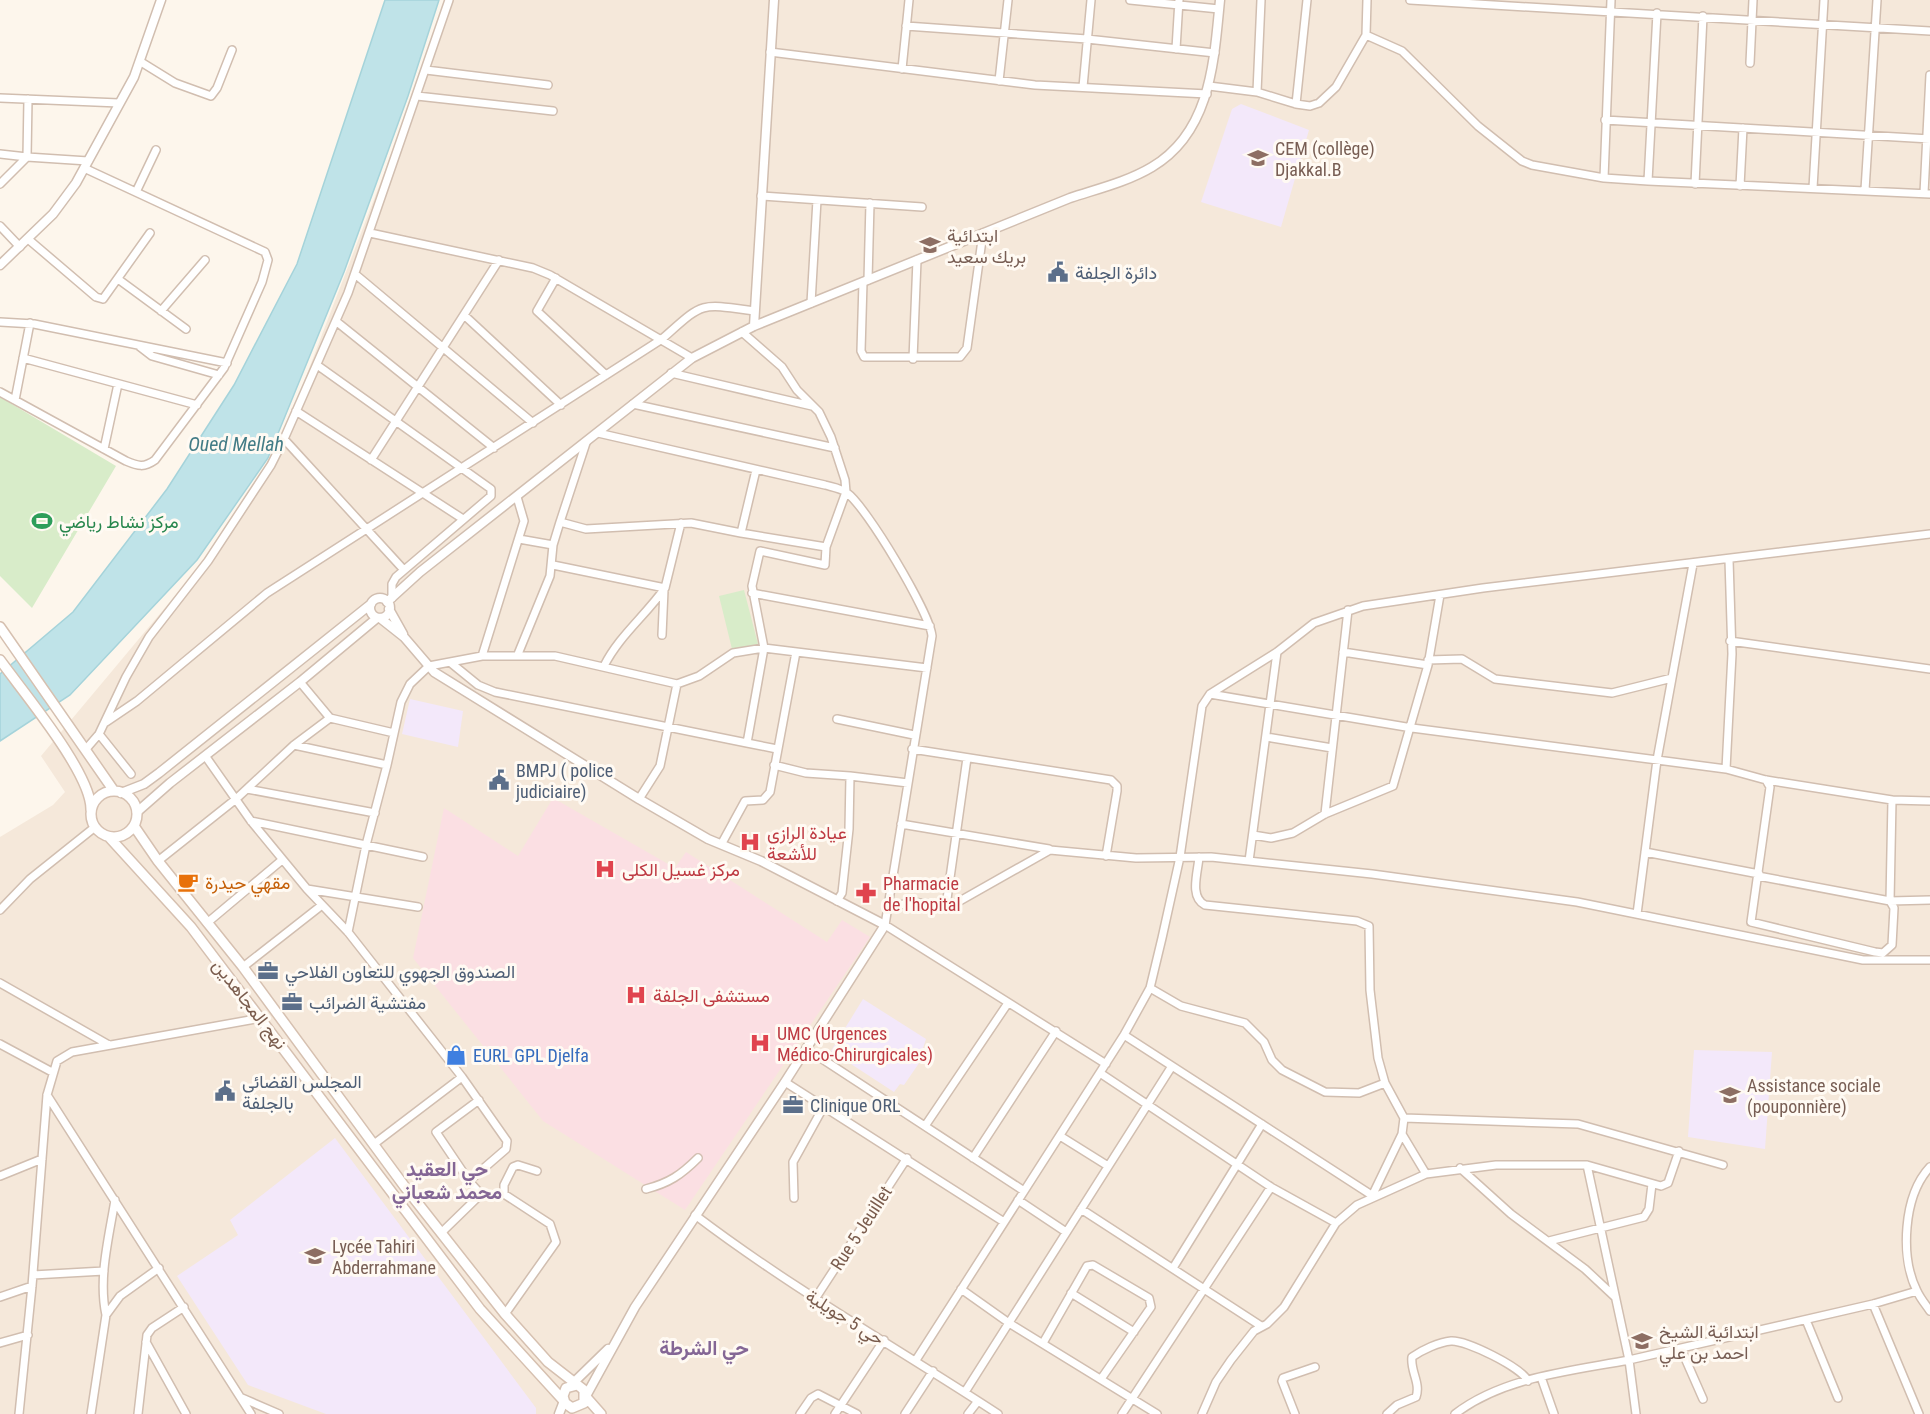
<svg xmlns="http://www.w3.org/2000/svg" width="1930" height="1414" viewBox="0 0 1930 1414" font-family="'Roboto Condensed',Vazirmatn,sans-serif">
<rect width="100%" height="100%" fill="#fdf6ec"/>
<!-- residential -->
<path fill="#f5e8da" d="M446 0H1930V1414H0V837L53 805 65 792 41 756 204 561 275 457 414 95Z"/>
<!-- education -->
<path fill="#f3e8fa" d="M1241 104 1309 130 1281 227 1201 202 1232 109Z
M410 699 463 711 458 747 402 734Z
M863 999 926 1039 923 1048 928 1050 904 1085 900 1084 894 1092 831 1051Z
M1694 1050 1772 1052 1765 1149 1688 1137Z
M335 1138 536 1408V1414H326L248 1385 177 1276 238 1235 230 1220Z"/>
<!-- medical -->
<path fill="#fbdfe3" d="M553 798 675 868 686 852 827 942 842 920 870 937 685 1210 543 1121 413 958 444 808 518 856Z"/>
<!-- green -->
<path fill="#d8ecc9" d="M0 397 116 466 32 608 0 576Z
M744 590 758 644 732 649 719 596Z"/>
<!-- water -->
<path fill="#bfe3e8" stroke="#a5d3da" stroke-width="1.5" d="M385 0H439L408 96 344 272 268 458 197 560 70 695 0 741V674L73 612 167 489 234 385 297 264Z"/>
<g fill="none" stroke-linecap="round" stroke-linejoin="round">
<!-- minor casing -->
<g stroke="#d1beb0" stroke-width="10">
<path id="minor" d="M1130 0 1219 9
M1410 0 1930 31
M906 26 1087 39 1215 53
M1366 35 1402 51 1478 126 1522 161 1532 165 1604 178 1648 181 1930 194
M1176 49 1179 0
M770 52 1035 85 1207 94
M141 62 175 83 211 96 217 88 232 50
M1750 63 1753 0
M902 69 909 0
M426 70 548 85
M999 81 1008 0
M1209 86 1257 92 1296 104 1310 106 1319 103 1336 87 1366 35 1367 0
M1083 87 1091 0
M1257 92 1261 0
M417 96 553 111
M0 98 119 103
M1296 104 1307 0
M1605 120 1930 139
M0 154 27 157 28 99
M1604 178 1611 0
M1648 181 1657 13
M0 184 27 157 88 161
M1695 184 1703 16
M1740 186 1743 128
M1813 188 1824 0
M1865 190 1877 0
M136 192 156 150
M1924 193 1930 75
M761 196 922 207
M0 226 20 247
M370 233 533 268 550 275 692 358
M28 239 96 297 103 299 150 233
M355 274 533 423
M556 278 537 311 606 375
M118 279 186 329
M868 280 870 203
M863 282 861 351 864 357H960L967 348 983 233
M811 303 817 200
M161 311 205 260
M464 315 561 405
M0 322 34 324 227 363
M337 322 494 448
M742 332 782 367 797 390 819 412 831 437 845 480 846 492 826 547
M139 346 152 356 219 375
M23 358 197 405
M913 359 917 260
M317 365 491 489V496L396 577 392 584V598
M671 373 812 406
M0 392 126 461C138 466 144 468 155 460L224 368 262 282 268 260 265 252 84 168
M15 400 30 323
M633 404 835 448
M296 411 463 519
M598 433 825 485C832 487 841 488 847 493 866 506 930 613 932 636L885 925 1106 1064
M284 439 404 570
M586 443 560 522 586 529 691 523 741 533
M104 449 118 384
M371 460 499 260
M519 539 553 545
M1729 560 1732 654 1726 769 1766 780 1892 800
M553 565 665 588 681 523
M752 593 930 626
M662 635 664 590
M1730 641 1930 669
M1343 652 1428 665
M518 654 550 576 553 545 560 522
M482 656 524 521 517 497
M1428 660 1462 659 1495 679 1612 693 1672 678 1693 564
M451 663 478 685 495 692 747 743 764 648 752 586 760 551 825 565 826 547 741 533 756 470
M604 666C619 636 645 616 665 588
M300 682 330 718 394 733
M1210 694 1412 728 1726 769
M837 719 914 735
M106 722 137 701 267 593 662 339C704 302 698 303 754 311
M99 734 131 774
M1266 737 1332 748
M747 743 777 749
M294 745 387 765 366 845 348 932
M86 749 99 734 126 677 149 637 208 561 271 465 284 439 348 293 449 0
M912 749 1111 780 1117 786V791L1106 856
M206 757 251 821 307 889 348 932 462 1077 507 1141 506 1149 469 1181 478 1191 477 1198 441 1233
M387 765 401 702 410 684 429 666 482 656H555L677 684 699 676 733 653 764 648 927 668
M774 765 806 773 850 776 849 829 842 893 837 901
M850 776 908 783
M247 789 375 813
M639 799 660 766 677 684
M1930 801 1892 800 1890 901 1930 900
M1325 814 1348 610
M251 821 423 857
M901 824 1049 849
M1253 835 1271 838 1293 833 1325 814 1393 786 1428 665 1440 595
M722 843 745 801 763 800 770 792 796 652
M1645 852 1759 874
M1199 857C1198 872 1189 897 1205 905L1357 921 1369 926 1370 990 1378 1058 1385 1083 1404 1118 1402 1134 1373 1194
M158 861 236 799 294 745 330 718
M1249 861 1277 652
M1758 876 1890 901 1894 908 1892 945 1883 953 1875 952 1751 922 1770 787 1766 780
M307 889 418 907
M946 906 967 758
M888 909 910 902 951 906 1050 850 1136 858 1211 857 1372 874 1577 902 1863 960H1930
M0 910 30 879 95 827
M1637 914 1657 760 1672 678
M207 923 282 860
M243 967 322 905
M0 983 109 1045
M1150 988 1181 1006 1245 1023 1264 1042 1272 1060 1282 1070 1325 1092 1359 1093 1385 1083
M1124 1035 1373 1196
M0 1044 52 1072
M807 1049 1024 1191
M1100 1073 1271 1187 1336 1223
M785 1082 1004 1222
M47 1095 251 1414
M1404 1118 1578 1124 1723 1165
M925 1126 1008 1003
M1402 1134 1426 1174
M1060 1136 1108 1166
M374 1144 462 1077
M973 1158 1056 1031
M1587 1165 1629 1360 1873 1304 1917 1291
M1930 1167C1903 1196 1900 1257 1917 1291 1920 1298 1926 1305 1930 1311
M1460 1168 1511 1214 1585 1269 1615 1297
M0 1176 42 1159
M469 1181 436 1132 479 1100
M646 1189C669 1183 681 1175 698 1158
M794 1198 793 1162 824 1106
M1018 1200 1066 1232
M1081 1209 1261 1326
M695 1215C791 1288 897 1348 998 1414
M1549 1241 1644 1217 1649 1209 1652 1184
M1173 1268 1262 1124
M33 1275 104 1271
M961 1289 1009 1323 1157 1414
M1071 1293 1134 1332
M0 1297 32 1286
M815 1299 907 1158
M1873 1304 1919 1414
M505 1314 556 1242 550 1224 504 1194V1185L513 1167 518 1165 537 1171
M106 1315C98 1278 109 1237 115 1200
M1806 1320 1838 1398
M146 1342 186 1414
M0 1343 28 1335
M1043 1343 1087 1266 1093 1265 1149 1298 1151 1307 1101 1379
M1681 1349 1703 1399
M916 1360 1124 1035 1150 988 1162 938 1180 857 1202 706 1210 694 1277 652 1314 623 1363 606 1483 588 1930 534
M1541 1377 1554 1414
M965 1392 1172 1066
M242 1398 279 1414
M19 1414 32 1286 47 1095 57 1061 72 1052 261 1018
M91 1414 106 1315 120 1296 159 1268
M138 1414 147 1335 152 1328 184 1307
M800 1414 811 1398 818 1394 857 1414
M835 1414 884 1340
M905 1414 933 1371
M968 1414 978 1401
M1122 1414 1271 1187
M1202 1414 1216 1382 1231 1360 1254 1331 1267 1324 1284 1307 1336 1223 1357 1205 1426 1174 1496 1165H1587L1661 1186 1668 1183 1679 1151
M1295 1414 1282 1381 1283 1378 1315 1367
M1387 1414 1397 1405 1416 1397C1421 1383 1410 1371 1412 1357 1422 1350 1439 1342 1451 1341 1466 1340 1521 1367 1528 1381
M1455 1414C1503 1377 1571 1371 1629 1360L1636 1414"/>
</g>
<!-- tertiary casing -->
<g stroke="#d1beb0" stroke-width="11">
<path id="tertiary" d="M0 265 53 214 76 183 134 77 161 0
M754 326 774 0
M370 608a10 10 0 1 1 20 0a10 10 0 1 1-20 0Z
M387 602 420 572 692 358 754 326 1070 198C1097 189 1127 182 1152 167 1211 132 1214 61 1220 0
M389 609 403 634
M380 618 404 637 434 672 639 799 708 839 761 861 885 925 785 1082 635 1307 586 1396
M121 793 144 784 159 773 371 604
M137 812 170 783 300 682 377 618
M570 1386 608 1349
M559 1414 564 1401"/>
</g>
<!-- secondary casing -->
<g stroke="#d6c0b0" stroke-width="12">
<path id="secondary" d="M0 627 114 791
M0 660C23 692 92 774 91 810
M91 814a23 23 0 1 1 46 0a23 23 0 1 1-46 0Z
M134 826 158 861 243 967 405 1187 505 1314 548 1362 584 1390V1403L572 1408 565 1403 563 1396 566 1388 577 1385
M109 837 191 927 480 1309 563 1400
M586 1397 601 1414"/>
</g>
<!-- minor -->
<use href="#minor" stroke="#fff" stroke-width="7"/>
<!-- tertiary -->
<use href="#tertiary" stroke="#fff" stroke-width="8"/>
<!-- secondary -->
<use href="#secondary" stroke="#fff" stroke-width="9"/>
</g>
<!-- icons -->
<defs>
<g id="school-bare" transform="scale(1.62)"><path d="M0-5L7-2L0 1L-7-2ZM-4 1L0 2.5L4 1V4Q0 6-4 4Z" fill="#8d6e63" stroke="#fffaf3" stroke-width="2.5" paint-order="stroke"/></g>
<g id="civic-bare" transform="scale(1.62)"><path d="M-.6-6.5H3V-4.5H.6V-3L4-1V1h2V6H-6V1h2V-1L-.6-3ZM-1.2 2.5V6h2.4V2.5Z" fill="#5c6f8a" stroke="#fffaf3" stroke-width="2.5" paint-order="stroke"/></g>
<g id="stadium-bare" transform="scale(1.62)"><path d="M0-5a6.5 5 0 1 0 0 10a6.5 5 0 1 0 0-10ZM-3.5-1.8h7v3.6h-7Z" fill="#2e9e5b" stroke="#fffaf3" stroke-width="2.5" paint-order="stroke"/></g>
<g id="hospital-bare" transform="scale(1.62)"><path d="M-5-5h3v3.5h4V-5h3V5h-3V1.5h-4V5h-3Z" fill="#e0444e" stroke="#fffaf3" stroke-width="2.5" paint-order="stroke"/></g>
<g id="cafe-bare" transform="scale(1.62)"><path d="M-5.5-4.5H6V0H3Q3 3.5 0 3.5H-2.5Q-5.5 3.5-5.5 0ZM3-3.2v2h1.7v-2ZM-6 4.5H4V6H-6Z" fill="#e8710a" stroke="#fffaf3" stroke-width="2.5" paint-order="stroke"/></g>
<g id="pharmacy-bare" transform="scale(1.62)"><path d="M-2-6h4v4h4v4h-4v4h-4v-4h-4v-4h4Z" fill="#e0444e" stroke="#fffaf3" stroke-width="2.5" paint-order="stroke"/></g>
<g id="office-bare" transform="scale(1.62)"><path d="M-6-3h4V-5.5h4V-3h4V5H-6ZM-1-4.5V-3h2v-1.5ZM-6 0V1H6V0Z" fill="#5c6f8a" stroke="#fffaf3" stroke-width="2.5" paint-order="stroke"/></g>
<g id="shop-bare" transform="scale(1.62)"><path d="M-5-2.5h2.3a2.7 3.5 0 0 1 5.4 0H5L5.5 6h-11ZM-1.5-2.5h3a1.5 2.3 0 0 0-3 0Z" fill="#3f7fe0" stroke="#fffaf3" stroke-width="2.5" paint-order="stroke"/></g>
</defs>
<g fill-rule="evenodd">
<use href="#school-bare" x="1258" y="158"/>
<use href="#school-bare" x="930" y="245"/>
<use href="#civic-bare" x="1058" y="272"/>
<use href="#stadium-bare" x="42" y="521"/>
<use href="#civic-bare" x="499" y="780"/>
<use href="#hospital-bare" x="750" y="842"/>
<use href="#hospital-bare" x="605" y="869"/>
<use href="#cafe-bare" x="188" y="882"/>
<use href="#pharmacy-bare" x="866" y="893"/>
<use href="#office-bare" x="268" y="971"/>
<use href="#hospital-bare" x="636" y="995"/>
<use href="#office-bare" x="292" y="1002"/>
<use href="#hospital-bare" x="760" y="1043"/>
<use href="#shop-bare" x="456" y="1055"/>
<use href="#civic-bare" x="225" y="1091"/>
<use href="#school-bare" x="1730" y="1095"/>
<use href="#office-bare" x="793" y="1105"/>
<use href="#school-bare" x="315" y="1256"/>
<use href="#school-bare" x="1642" y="1341"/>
</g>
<g text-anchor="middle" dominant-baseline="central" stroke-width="6" stroke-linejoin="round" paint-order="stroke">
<!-- education labels -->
<g font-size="18" fill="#785e54" stroke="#fffaf3" text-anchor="start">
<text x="1275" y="148">CEM (collège)<tspan x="1275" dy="21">Djakkal.B</tspan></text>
<text x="947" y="235">ابتدائية<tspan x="947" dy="21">بريك سعيد</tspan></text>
<text x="1747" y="1085">Assistance sociale<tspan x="1747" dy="21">(pouponnière)</tspan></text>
<text x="332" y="1246">Lycée Tahiri<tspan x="332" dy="21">Abderrahmane</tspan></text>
<text x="1659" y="1331">ابتدائية الشيخ<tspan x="1659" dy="21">احمد بن علي</tspan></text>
</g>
<!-- service labels -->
<g font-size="18" fill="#4e5e75" stroke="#fffaf3" text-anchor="start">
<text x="1075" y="272">دائرة الجلفة</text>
<text x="516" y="770">BMPJ ( police<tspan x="516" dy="21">judiciaire)</tspan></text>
<text x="285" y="971">الصندوق الجهوي للتعاون الفلاحي</text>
<text x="309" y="1002">مفتشية الضرائب</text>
<text x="242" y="1081">المجلس القضائي<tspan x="242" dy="21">بالجلفة</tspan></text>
<text x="810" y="1105">Clinique ORL</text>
</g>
<!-- leisure labels -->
<g font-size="18" fill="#27864d" stroke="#fffaf3" text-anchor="start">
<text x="59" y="521">مركز نشاط رياضي</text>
</g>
<!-- health labels -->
<g font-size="18" fill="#be3a42" stroke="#fffaf3" text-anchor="start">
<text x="767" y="832">عيادة الرازي<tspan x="767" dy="21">للأشعة</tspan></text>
<text x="622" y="869">مركز غسيل الكلى</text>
<text x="883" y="883">Pharmacie<tspan x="883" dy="21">de l'hopital</tspan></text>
<text x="653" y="995">مستشفى الجلفة</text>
<text x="777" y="1033">UMC (Urgences<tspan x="777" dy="21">Médico-Chirurgicales)</tspan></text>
</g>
<!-- food labels -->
<g font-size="18" fill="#c56008" stroke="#fffaf3" text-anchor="start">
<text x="205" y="882">مقهي حيدرة</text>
</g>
<!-- street labels -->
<g font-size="18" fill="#7a5c4d" stroke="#fffaf3">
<text transform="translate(250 1004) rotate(52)">نهج المجاهدين</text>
<text transform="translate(861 1228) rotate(-57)">Rue 5 Jeuillet</text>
<text transform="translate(845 1317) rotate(32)">حي 5 جويلية</text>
</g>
<!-- shop labels -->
<g font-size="18" fill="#366cbe" stroke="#fffaf3" text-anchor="start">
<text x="473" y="1055">EURL GPL Djelfa</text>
</g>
<!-- water labels -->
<g font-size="20" font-style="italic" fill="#437c86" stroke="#fffaf3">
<text x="236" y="444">Oued Mellah</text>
</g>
<!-- neighbourhood labels -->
<g font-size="20" font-weight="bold" fill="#846695" stroke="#fffaf3">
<text x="447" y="1169">حي العقيد<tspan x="447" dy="23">محمد شعباني</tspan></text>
<text x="704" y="1348">حي الشرطة</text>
</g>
</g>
</svg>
